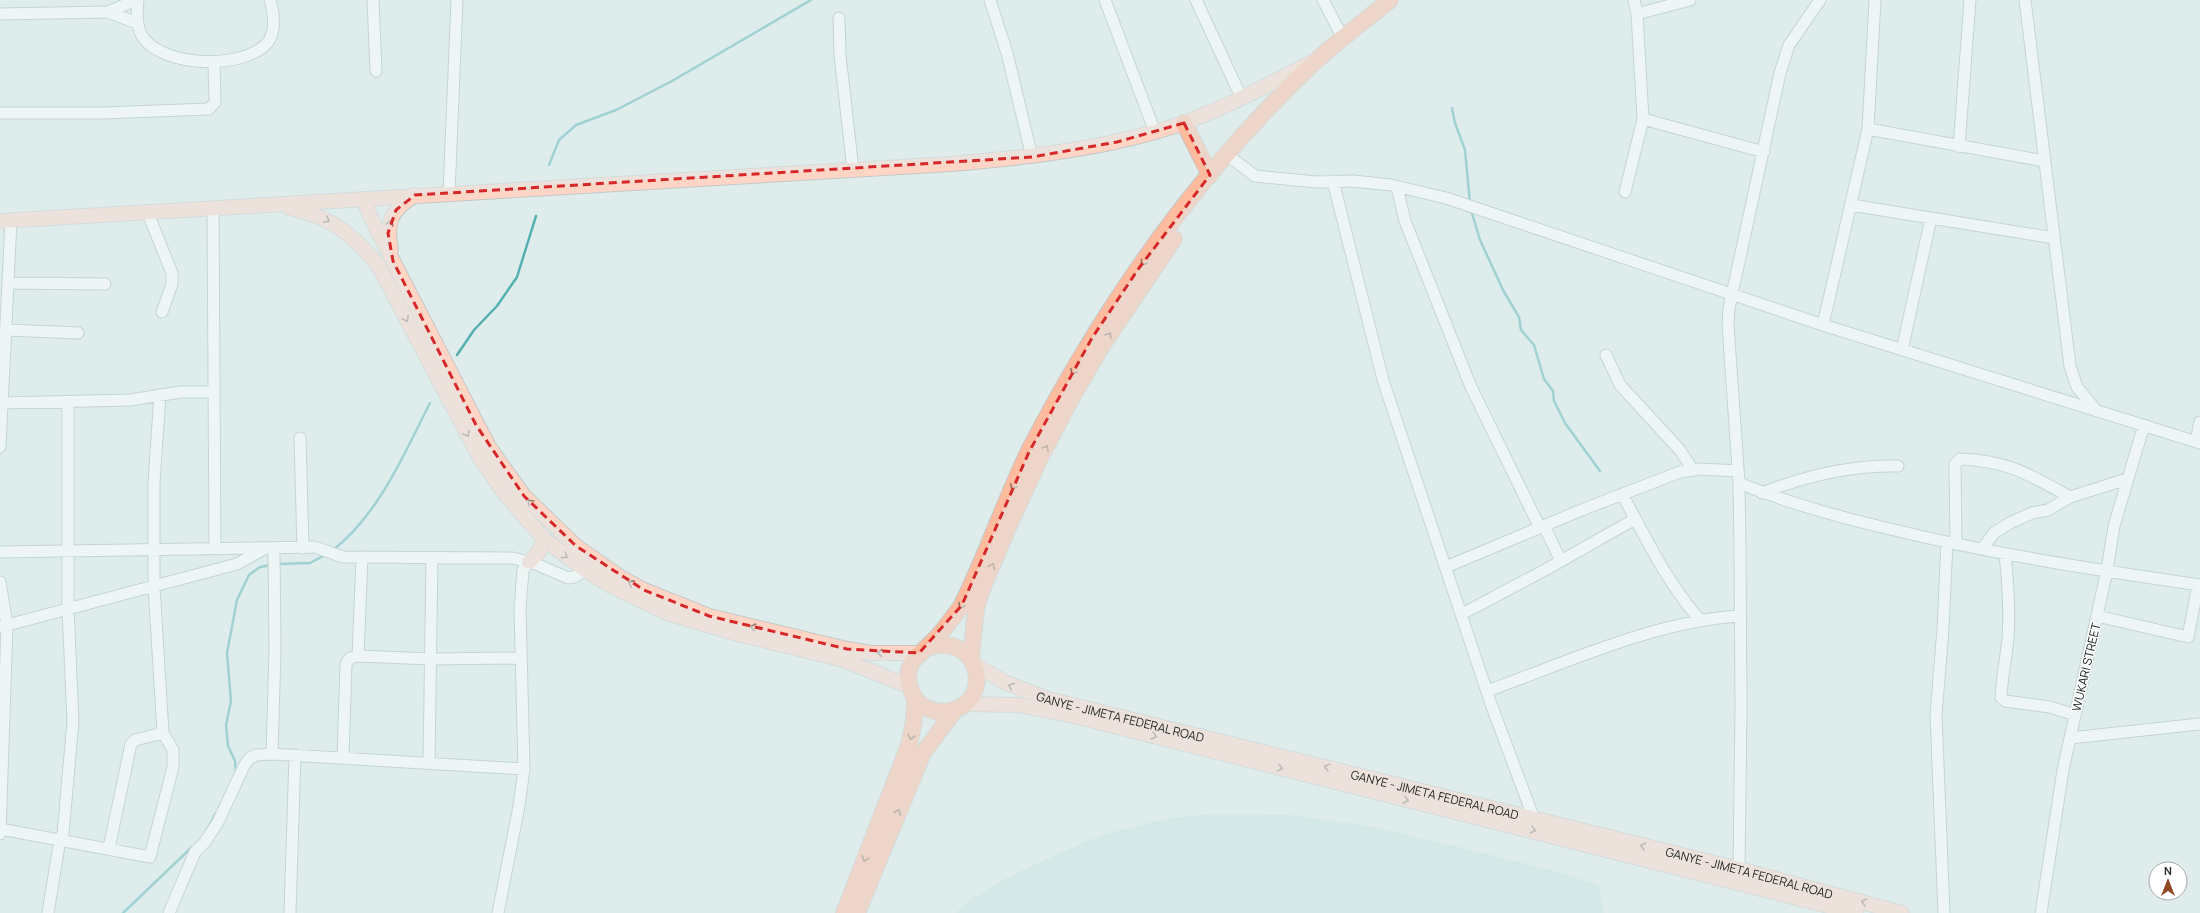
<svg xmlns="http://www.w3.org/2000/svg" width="2200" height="913" viewBox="0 0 2200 913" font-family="Manrope,sans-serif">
<rect width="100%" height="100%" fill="#deecec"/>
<!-- built -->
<path fill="#cbe2e2" d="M1210 814 1291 815 1363 825 1448 844 1551 870 1599 885 1604 913H955L974 897 1012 875 1082 843 1109 833 1164 819Z"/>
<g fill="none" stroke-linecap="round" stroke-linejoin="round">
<!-- stream -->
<path stroke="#54b1b2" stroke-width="2.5" d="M1452 108 1455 123 1465 150 1470 203
M549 165 559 140 576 125 616 110 672 81 811 0
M1471 210 1480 240 1504 292 1519 317 1521 330 1534 345 1544 379 1553 391 1554 401 1565 423 1600 471
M457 355 474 330 497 306 517 277 536 216
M333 550C379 514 404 454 430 403
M278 564 310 563 325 555
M236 773 235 761 228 746 226 725 231 701 227 653 237 600 249 575 260 567 271 565
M206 831 216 813
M123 913 192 847"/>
<!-- minor casing -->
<g stroke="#a7b5b5" stroke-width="13">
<path id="minor" d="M138 0C137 13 136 25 142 36 162 68 245 70 268 42 276 31 274 12 270 0
M373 0 376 71
M990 0 1007 53 1032 157
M1105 0 1155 132
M1196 0 1242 99
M1323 0 1343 38
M2025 0 2070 366 2077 387 2095 409
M108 12 136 0
M0 14 108 12 137 23
M1637 14 1690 0
M839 18 840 55 853 170
M0 113H104L209 109 215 102 214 63
M1643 119 1764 152
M1868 129 2044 161
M1959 147 1970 0
M1226 154 1255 176 1316 182 1353 181 1391 185 1446 198 1823 325 2200 443
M1333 181 1383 380 1491 704 1534 819
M1397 187 1405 221 1471 387 1540 528
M1625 192 1643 119 1637 14 1634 0
M449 194 457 0
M1851 205 2054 238
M213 208 215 550
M147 211 172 273V284L162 312
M8 283 105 284
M1823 325 1868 129 1875 0
M6 330 78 333
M1902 350 1931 218
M1606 355 1620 385 1679 449 1693 470
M2 403 130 400 181 392H214
M300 438 303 548
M2196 441 2200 422
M0 447 11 220
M1739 483C1788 503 1838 517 1890 529 1992 554 2096 570 2200 585
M1762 493C1805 476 1853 465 1898 466
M1622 494C1646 538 1667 583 1700 620
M1544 526 1561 561
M1956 544 1955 464 1960 459C2009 461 2028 474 2070 497
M1982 549 1994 533 2010 523 2032 513 2048 510 2070 497 2127 479
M0 552 315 547 343 557 513 558 536 564 568 578 574 577 585 570
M2005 554C2008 582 2010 610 2008 638 2006 658 2002 677 2001 697L2005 701 2050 707 2075 715
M1446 567 1584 509 1680 472 1700 469 1738 471
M0 582 7 625 0 834
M1462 614 1545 570 1635 519
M2097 616 2188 637 2198 585
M0 627 237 564 264 549
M358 656 362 557
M1487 691C1565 663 1658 620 1741 616
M2070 738 2200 724
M272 754 275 650 274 548
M343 758 346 664 350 658 358 656 431 659 521 658
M429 763 432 557
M0 829 150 857 173 767V750L163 733 154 586V482L160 395
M109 848 131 744 135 740 163 733
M1739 869 1741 708 1740 549 1739 483 1728 325 1729 308 1780 73 1789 45 1820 0
M48 913 60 839 63 834 73 721 68 608V402
M169 913 195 852 205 842 218 822 244 766 250 758 256 755 272 754 524 769
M290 913 295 755
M498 913 519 806 524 769 520 608 523 570 529 562
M1944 913 1936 715 1943 629 1947 542
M2041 913 2063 770 2107 570 2114 526 2144 425"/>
</g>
<!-- major casing -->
<g stroke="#c6c7c7" stroke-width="16">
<g id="major">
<path d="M363 199 375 226 489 447 524 496 576 546 620 577 644 590 709 616 847 649 871 653H919"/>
<path d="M290 208C330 217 352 233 378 265L480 458 505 494 544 539 585 570 611 586 667 613 734 633 844 660 910 687"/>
<path d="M0 221 951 164C1019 158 1088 151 1155 132 1209 117 1260 89 1310 63"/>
<path d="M391 249C385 221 392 210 415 195"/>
<path d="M529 562 539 552 544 539"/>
<path id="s1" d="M973 663 1004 682 1048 699 1739 869 1902 913"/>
<path d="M965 704 1019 705 1074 716 1856 913"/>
</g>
</g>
<!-- highway casing -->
<g stroke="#c6c7c7" stroke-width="18">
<path id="highway" d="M1184 123 1210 175
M927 648C979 630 996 701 950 711 941 713 931 711 923 706 910 697 904 677 912 662 916 656 922 653 927 647 941 635 952 619 962 605 987 554 1005 500 1030 449 1104 306 1199 170 1317 60 1340 39 1366 20 1390 0
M971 658 976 609 981 592 1010 523 1041 456 1071 399 1103 344 1174 239
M844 913 909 745 914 721 915 699
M857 913 923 753 955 710"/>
</g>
<!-- minor -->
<use href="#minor" stroke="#fff" stroke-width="11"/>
<!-- major -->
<use href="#major" stroke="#ffd6c5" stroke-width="14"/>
<!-- highway -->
<use href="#highway" stroke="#ffbb9e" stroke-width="16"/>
</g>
<!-- one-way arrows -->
<defs><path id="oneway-chevron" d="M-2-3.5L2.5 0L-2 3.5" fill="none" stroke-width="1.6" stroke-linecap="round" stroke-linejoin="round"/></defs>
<g stroke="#907e76">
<use href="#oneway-chevron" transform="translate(327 220) rotate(27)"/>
<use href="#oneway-chevron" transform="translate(390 223) rotate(-75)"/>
<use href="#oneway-chevron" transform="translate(406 319) rotate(63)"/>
<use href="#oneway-chevron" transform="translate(467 434) rotate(60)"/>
<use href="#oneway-chevron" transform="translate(530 502) rotate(-133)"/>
<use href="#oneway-chevron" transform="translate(565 556) rotate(36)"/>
<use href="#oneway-chevron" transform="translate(631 583) rotate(-152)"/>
<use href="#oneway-chevron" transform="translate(753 627) rotate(-166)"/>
<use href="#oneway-chevron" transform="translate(880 653) rotate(-178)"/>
<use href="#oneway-chevron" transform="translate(1011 686) rotate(-156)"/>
<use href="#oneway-chevron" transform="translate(1154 736) rotate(14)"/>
<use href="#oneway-chevron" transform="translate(1327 767) rotate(-165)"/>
<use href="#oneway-chevron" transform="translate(1280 768) rotate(14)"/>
<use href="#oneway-chevron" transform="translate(1406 800) rotate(14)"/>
<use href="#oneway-chevron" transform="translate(1533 830) rotate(14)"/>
<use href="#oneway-chevron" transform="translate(1643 846) rotate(-167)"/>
<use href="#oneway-chevron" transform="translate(1864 902) rotate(-165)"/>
</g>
<g stroke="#907162">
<use href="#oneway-chevron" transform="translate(1143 263) rotate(127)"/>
<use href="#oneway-chevron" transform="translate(1109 335) rotate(-56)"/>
<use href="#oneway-chevron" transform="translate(1073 372) rotate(120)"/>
<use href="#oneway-chevron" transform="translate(1046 448) rotate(-62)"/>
<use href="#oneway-chevron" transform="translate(1013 487) rotate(114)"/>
<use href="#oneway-chevron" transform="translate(992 566) rotate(-68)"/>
<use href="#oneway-chevron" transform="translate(961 606) rotate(121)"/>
<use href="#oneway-chevron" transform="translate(911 737) rotate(104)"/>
<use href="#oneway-chevron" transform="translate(898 812) rotate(-68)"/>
<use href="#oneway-chevron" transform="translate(865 859) rotate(111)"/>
</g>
<!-- marked area -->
<path d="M0 0H2200V913H0ZM1184 123 1210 175 1139 268 1092 338 1029 452 962 605 919 653 847 649 709 616 644 590 576 546 524 496 476 425 393 261 388 233 396 210 415 195 1032 157 1117 142Z" fill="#deecec" fill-opacity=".55" fill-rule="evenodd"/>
<path fill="none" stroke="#d62828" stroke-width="3" stroke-dasharray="8 5" stroke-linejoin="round" d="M1184 123 1210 175 1139 268 1092 338 1029 452 962 605 919 653 847 649 709 616 644 590 576 546 524 496 476 425 393 261 388 233 396 210 415 195 1032 157 1117 142Z"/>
<g text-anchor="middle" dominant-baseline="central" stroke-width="3" stroke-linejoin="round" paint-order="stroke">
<!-- street labels -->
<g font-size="12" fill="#222727" stroke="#fff">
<text transform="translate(2086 667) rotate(-77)">WUKARI STREET</text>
<text stroke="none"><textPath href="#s1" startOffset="158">GANYE - JIMETA FEDERAL ROAD</textPath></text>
<text stroke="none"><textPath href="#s1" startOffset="482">GANYE - JIMETA FEDERAL ROAD</textPath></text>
<text stroke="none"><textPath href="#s1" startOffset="806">GANYE - JIMETA FEDERAL ROAD</textPath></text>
</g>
</g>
<!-- north arrow -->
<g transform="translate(2168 881)"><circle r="19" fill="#ffffff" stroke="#a7a9a9"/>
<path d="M0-3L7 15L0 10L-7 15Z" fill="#904826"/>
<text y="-6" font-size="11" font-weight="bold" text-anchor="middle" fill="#222727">N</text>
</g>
</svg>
